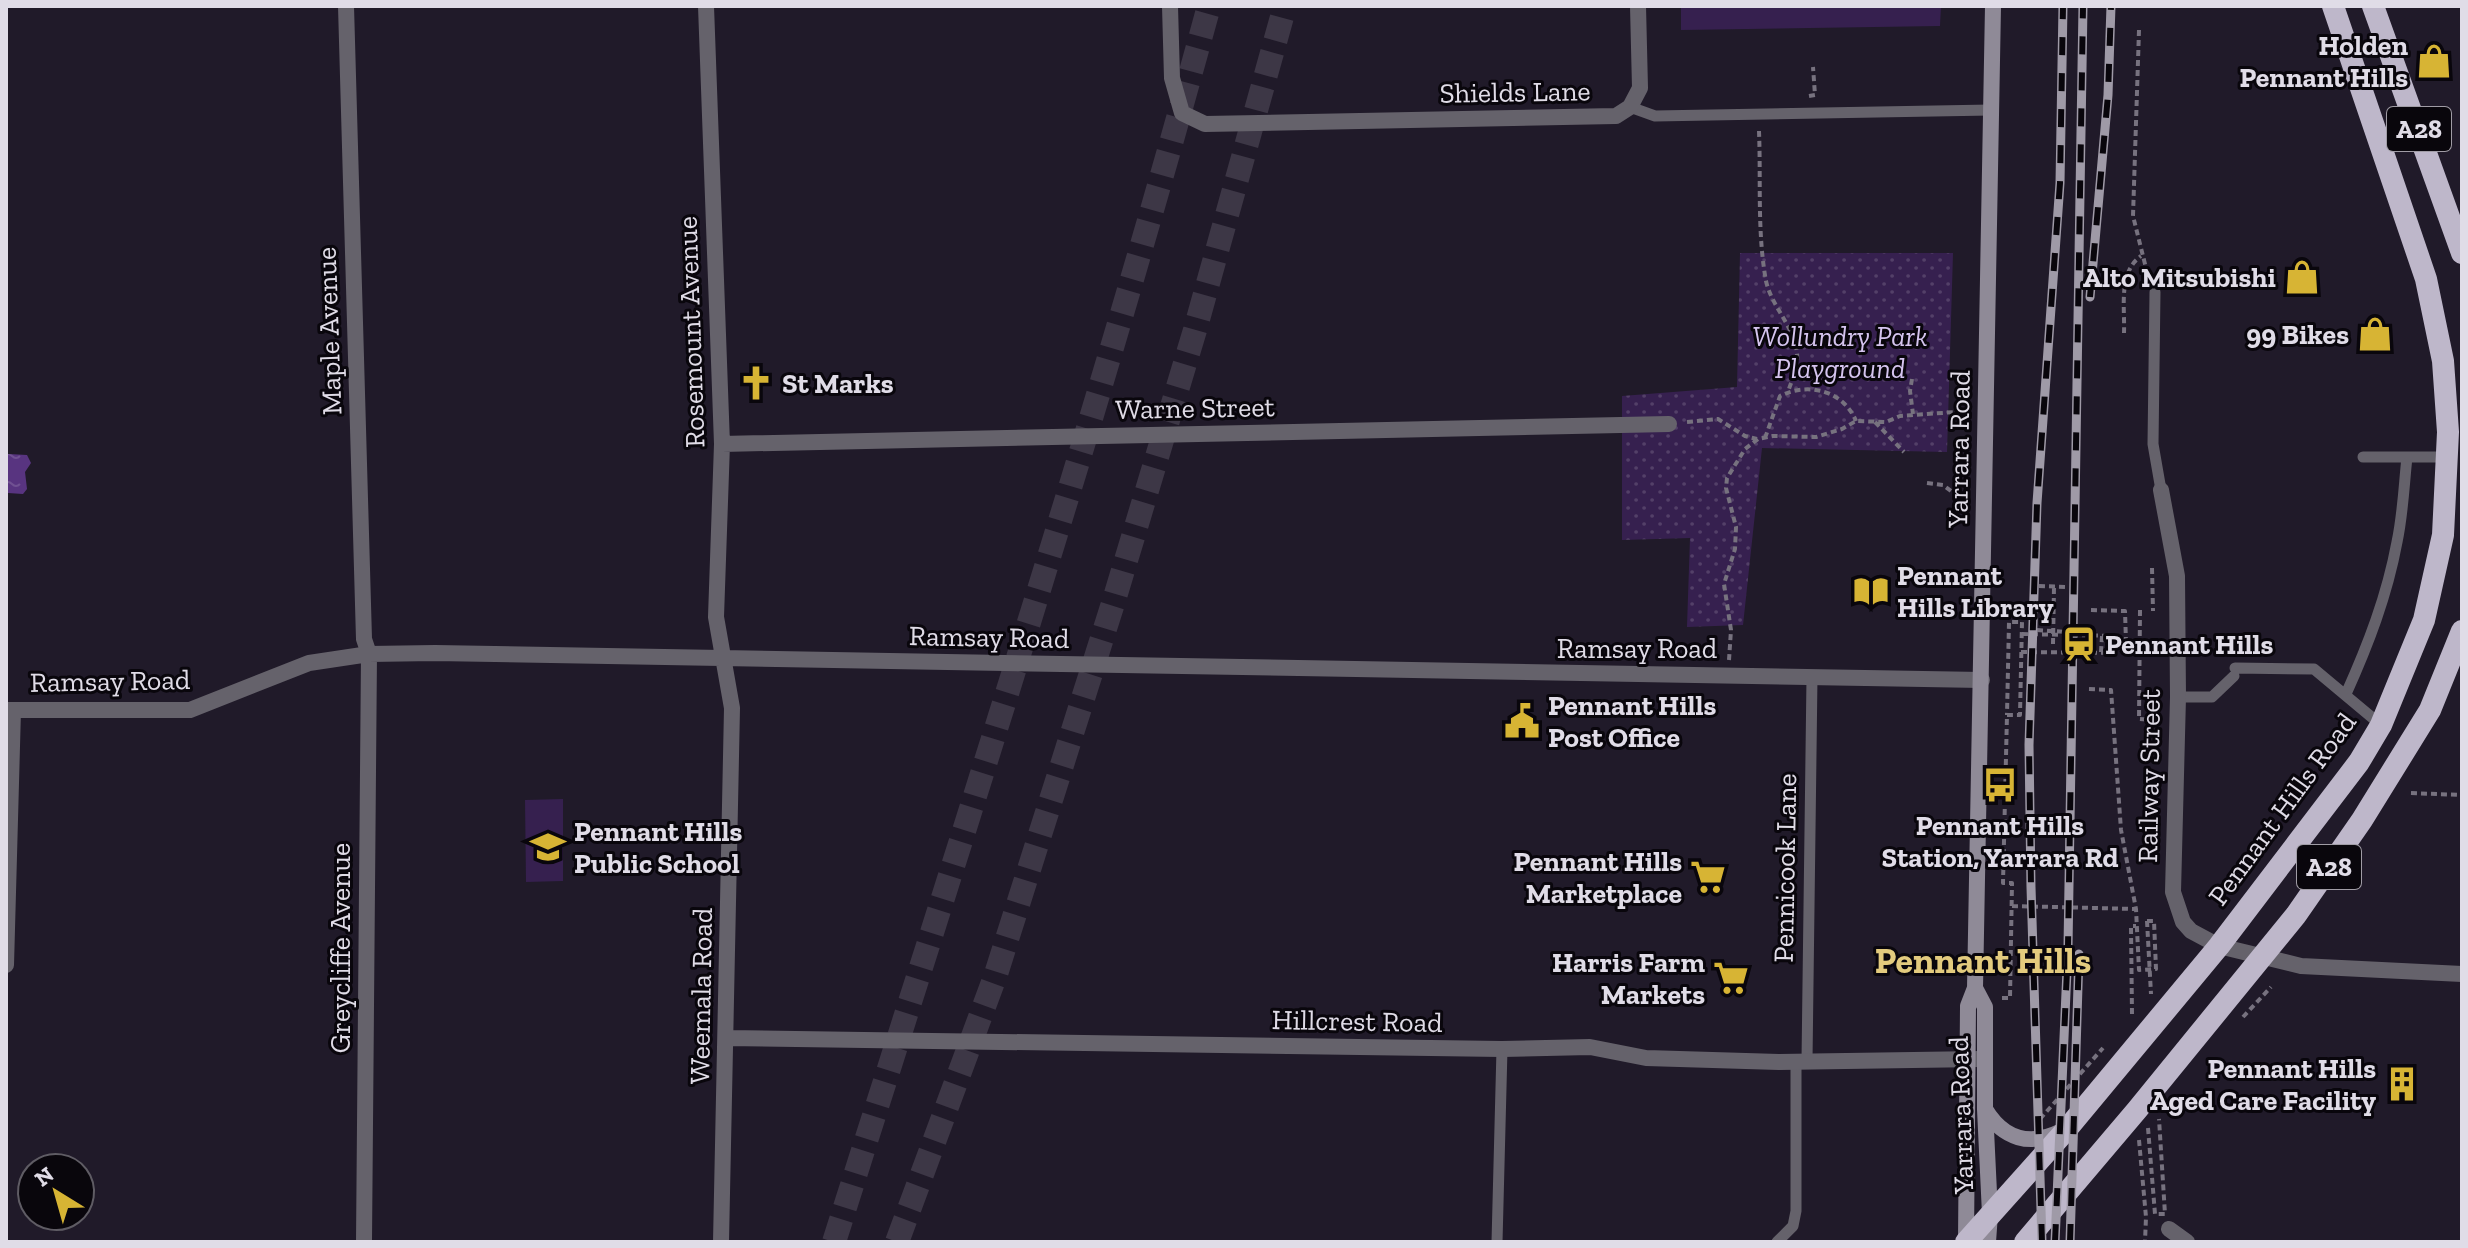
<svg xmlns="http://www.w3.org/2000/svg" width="2468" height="1248" viewBox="0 0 2468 1248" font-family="'Zilla Slab',serif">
<defs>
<pattern id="park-dots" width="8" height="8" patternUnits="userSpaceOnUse" patternTransform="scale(2)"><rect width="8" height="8" fill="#36204f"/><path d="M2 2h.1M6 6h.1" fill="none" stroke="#534068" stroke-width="1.8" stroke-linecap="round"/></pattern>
<pattern id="water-ripples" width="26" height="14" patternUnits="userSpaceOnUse" patternTransform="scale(2)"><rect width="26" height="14" fill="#583480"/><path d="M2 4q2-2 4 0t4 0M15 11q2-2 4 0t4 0" fill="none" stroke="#705192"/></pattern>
</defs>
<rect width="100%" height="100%" fill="#201a29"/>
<!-- green -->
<path fill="#36204f" d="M1681 6H1941L1940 26 1681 30Z
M563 799V881L526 882 525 800Z"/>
<!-- park -->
<path fill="url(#park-dots)" d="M1740 253H1953L1947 452 1762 448 1743 625 1687 627 1690 538 1622 540V396L1737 387Z"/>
<!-- water -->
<path fill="url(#water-ripples)" d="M8 454 27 455 31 463 25 472 27 489 23 494 8 493Z"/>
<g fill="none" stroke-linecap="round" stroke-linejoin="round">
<!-- motorway-tunnel -->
<path stroke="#3d3746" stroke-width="24" stroke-dasharray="24 12" stroke-linecap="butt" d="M834 1242C964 831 1096 422 1209 6
M897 1242 996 974 1115 597 1195 330 1285 6"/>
<!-- path -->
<path stroke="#77727f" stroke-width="4" stroke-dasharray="6 4" stroke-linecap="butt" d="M2139 30 2133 216 2149 280
M1809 96 1815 95 1813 67
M1759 131C1761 180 1757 232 1766 281 1772 309 1800 332 1797 362 1796 372 1791 382 1788 392
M2124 333C2125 307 2118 272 2141 256
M1912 379 1910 391 1913 414
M1687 422 1718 419 1745 436 1757 439
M1875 422 1904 452
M1765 438 1780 396C1808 382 1843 390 1856 421
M1927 483 1943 485 1955 494
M2152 568 2153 611
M2039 586 2068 587
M2091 610 2125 611 2126 642
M2140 610 2139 719 2151 720
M2037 630 2067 632
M2022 634 2118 636 2127 644
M2053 644 2054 587
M2021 652 2119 653 2127 644H2141
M2101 652 2102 636
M1729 660 1731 630 1724 584 1735 549 1736 527 1726 488 1727 478 1745 449 1758 439 1773 436 1816 437 1842 429 1856 421 1886 422 1900 416 1955 412
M2089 689 2111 690 2121 830 2136 909 2139 970 2156 969 2154 921H2147
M2411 793 2462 795
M2012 906 2136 909
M2147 921 2151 994
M2002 998H2010L2012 883H2003L2007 715H2020L2022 622H2009L2007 715
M2132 1014 2131 926H2136
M2243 1017 2271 987
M2040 1119 2103 1048
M2148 1128 2155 1214H2165L2159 1119
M2139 1140 2146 1217 2145 1242"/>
<!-- service -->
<path stroke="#65626b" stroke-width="11" d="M1630 107 1655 116 1991 110
M2155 292 2153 444 2161 490
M2363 457H2447
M2235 668 2314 669 2381 725
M2346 694C2368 645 2387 596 2397 542 2403 514 2404 485 2407 457
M2178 697H2212L2234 676
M1807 1061 1812 677
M1497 1242 1502 1049
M1777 1242 1793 1226 1796 1211V1062"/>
<!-- minor -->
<path stroke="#65626b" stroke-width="16" d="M346 6 364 639 369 654 364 1242
M706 6 722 444 716 617 732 708 721 1242
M1170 6 1172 78 1182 113 1205 124 1616 116 1630 107 1640 88 1638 6
M722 444 1669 424
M2161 490 2177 576 2178 697 2173 892 2183 922 2191 931 2219 946 2301 966 2462 974
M6 710H190L309 663 369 654 435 653 1982 680
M6 965 13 710
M726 1038 1502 1049 1590 1047 1646 1058 1779 1062 1980 1059
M2169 1229 2187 1242"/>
<!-- secondary -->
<path stroke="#8f8a97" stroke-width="16" d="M1975 988 1985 1007V1109L1990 1214 1988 1242
M1985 1109C2003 1139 2030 1147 2062 1131
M1966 1241 1968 1006 1975 988 1993 6"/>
<!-- trunk -->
<path stroke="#beb7ca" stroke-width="22" d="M2373 6 2462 253
M1966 1242 2067 1129 2219 946 2359 762 2381 725 2424 620 2443 535 2448 432 2443 361 2426 279 2333 6
M2025 1242 2137 1110 2296 915 2362 820 2430 710 2462 631"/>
<!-- rail casing -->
<g stroke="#9f9aa7" stroke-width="9">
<path id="rail" d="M2090 297 2108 95 2111 6
M2042 1242 2031 887 2029 745 2037 503 2060 183 2063 6
M2055 1242 2068 947 2083 6
M2070 1242 2079 954"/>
</g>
<!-- rail -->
<use href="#rail" stroke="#09060c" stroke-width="6" stroke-dasharray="18" stroke-linecap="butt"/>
</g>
<!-- icons -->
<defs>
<g id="shop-bare" transform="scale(2.76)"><path d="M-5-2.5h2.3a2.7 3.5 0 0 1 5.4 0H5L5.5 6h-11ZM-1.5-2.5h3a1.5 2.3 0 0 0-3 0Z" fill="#d7b434" stroke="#09060c" stroke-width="2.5" paint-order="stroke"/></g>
<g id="church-bare" transform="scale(2.76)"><path d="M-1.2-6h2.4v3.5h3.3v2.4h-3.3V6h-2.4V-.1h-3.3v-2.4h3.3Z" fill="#d7b434" stroke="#09060c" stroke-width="2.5" paint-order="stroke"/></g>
<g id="library-bare" transform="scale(2.76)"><path d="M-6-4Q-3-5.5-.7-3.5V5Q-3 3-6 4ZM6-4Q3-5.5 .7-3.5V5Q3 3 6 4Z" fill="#d7b434" stroke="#09060c" stroke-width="2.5" paint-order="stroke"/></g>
<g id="station-bare" transform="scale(2.76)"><path d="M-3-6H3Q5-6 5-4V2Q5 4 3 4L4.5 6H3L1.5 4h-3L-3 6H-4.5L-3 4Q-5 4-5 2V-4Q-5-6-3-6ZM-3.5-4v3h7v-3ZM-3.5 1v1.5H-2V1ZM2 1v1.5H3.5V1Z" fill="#d7b434" stroke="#09060c" stroke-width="2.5" paint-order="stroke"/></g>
<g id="civic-bare" transform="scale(2.76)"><path d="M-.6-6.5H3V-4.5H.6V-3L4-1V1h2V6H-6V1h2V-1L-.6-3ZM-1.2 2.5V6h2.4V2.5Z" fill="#d7b434" stroke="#09060c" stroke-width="2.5" paint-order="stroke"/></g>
<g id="bus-bare" transform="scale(2.76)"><path d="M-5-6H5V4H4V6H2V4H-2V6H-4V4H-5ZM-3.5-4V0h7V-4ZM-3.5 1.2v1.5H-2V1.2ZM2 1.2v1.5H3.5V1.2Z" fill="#d7b434" stroke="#09060c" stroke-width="2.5" paint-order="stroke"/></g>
<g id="school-bare" transform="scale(2.76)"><path d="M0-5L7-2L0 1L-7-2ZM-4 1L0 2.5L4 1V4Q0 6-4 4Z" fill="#d7b434" stroke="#09060c" stroke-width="2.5" paint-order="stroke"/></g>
<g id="supermarket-bare" transform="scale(2.76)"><path d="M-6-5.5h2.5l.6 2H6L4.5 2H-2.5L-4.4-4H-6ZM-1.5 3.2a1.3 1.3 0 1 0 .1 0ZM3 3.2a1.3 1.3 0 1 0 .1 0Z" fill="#d7b434" stroke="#09060c" stroke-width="2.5" paint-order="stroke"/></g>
<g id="building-bare" transform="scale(2.76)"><path d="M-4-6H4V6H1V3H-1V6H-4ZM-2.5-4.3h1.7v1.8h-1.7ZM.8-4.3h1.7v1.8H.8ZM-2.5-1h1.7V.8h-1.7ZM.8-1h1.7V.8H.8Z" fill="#d7b434" stroke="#09060c" stroke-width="2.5" paint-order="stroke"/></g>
</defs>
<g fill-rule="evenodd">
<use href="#shop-bare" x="2434" y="61"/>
<use href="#shop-bare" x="2302" y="277"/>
<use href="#shop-bare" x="2375" y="334"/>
<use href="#church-bare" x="756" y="383"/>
<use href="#library-bare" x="1871" y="591"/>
<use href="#station-bare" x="2079" y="644"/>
<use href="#civic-bare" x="1522" y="721"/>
<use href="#bus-bare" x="2000" y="785"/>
<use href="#school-bare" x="548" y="847"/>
<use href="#supermarket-bare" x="1708" y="877"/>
<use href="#supermarket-bare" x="1731" y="978"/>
<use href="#building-bare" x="2402" y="1084"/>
</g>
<g text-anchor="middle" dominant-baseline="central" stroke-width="6" stroke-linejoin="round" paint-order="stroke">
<!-- shield labels -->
<g fill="#09060c" stroke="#a09ca5" stroke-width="2">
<rect x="2387" y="107" width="64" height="44" rx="6"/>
<rect x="2297" y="845" width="64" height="44" rx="6"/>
</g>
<g font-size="26" font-weight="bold" fill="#e0dce7">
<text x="2419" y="129">A28</text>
<text x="2329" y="867">A28</text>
</g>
<!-- poi labels -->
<g font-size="28" font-weight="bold" fill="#e0dce7" stroke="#09060c" text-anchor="end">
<text x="2408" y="45">Holden<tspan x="2408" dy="32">Pennant Hills</tspan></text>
<text x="2276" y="277">Alto Mitsubishi</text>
<text x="2349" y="334">99 Bikes</text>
<text x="782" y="383" text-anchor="start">St Marks</text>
<text x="1897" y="575" text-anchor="start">Pennant<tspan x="1897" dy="32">Hills Library</tspan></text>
<text x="2105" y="644" text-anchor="start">Pennant Hills</text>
<text x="1548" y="705" text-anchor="start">Pennant Hills<tspan x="1548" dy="32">Post Office</tspan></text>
<text x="2000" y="825" text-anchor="middle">Pennant Hills<tspan x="2000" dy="32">Station, Yarrara Rd</tspan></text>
<text x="574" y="831" text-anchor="start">Pennant Hills<tspan x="574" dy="32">Public School</tspan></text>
<text x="1682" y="861">Pennant Hills<tspan x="1682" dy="32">Marketplace</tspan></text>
<text x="1705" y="962">Harris Farm<tspan x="1705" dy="32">Markets</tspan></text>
<text x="2376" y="1068">Pennant Hills<tspan x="2376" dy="32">Aged Care Facility</tspan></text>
</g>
<!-- street labels -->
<g font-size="28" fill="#e0dce7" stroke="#09060c">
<text transform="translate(1515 92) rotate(-1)">Shields Lane</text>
<text transform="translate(329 331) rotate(-92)">Maple Avenue</text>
<text transform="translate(691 332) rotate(-92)">Rosemount Avenue</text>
<text transform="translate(1195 408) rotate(-1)">Warne Street</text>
<text transform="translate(1959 449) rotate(-89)">Yarrara Road</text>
<text transform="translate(989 637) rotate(1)">Ramsay Road</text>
<text x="1637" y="648">Ramsay Road</text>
<text transform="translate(110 681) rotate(-1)">Ramsay Road</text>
<text transform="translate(2149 776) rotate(-89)">Railway Street</text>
<text transform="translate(2282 809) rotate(-54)">Pennant Hills Road</text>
<text transform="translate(1785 868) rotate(-89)">Pennicook Lane</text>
<text transform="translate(340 948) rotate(-90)">Greycliffe Avenue</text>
<text transform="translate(701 996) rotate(-89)">Weemala Road</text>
<text transform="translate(1357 1021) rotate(1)">Hillcrest Road</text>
<text transform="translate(1961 1115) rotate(-92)">Yarrara Road</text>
</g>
<!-- park labels -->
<g font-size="28" font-style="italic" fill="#d5c4ef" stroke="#09060c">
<text x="1840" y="336">Wollundry Park<tspan x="1840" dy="32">Playground</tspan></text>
</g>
<!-- district labels -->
<g font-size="36" font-weight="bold" fill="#e3cb7e" stroke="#09060c">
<text x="1983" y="960">Pennant Hills</text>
</g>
</g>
<!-- border -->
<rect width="2468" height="1248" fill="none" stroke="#e0dce7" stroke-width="16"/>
<!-- north arrow -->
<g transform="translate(56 1192) rotate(323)"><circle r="38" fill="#09060c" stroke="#5f5c64" stroke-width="2"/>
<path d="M0-6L14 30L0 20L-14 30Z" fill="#d7b434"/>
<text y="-12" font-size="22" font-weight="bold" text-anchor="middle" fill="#e0dce7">N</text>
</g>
</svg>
